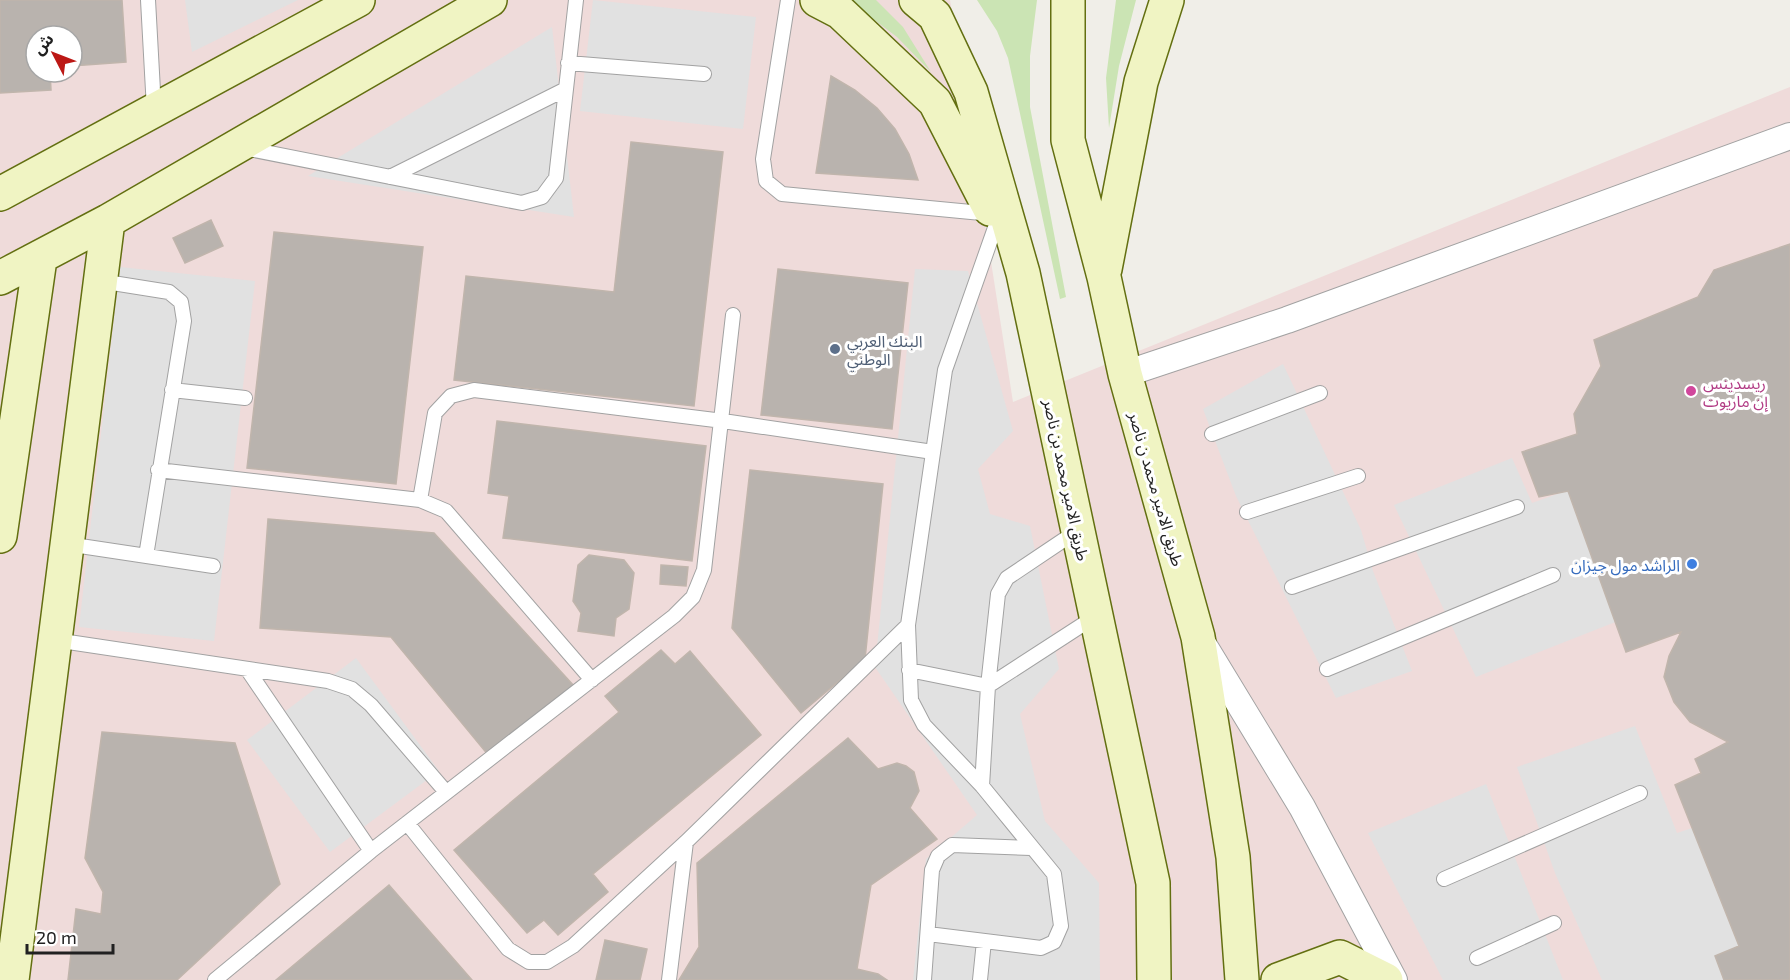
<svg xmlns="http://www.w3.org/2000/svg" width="1790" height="980" viewBox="0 0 1790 980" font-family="'Exo 2','Noto Sans Arabic',sans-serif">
<rect width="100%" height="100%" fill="#f0eee8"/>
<!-- commercial -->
<path fill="#efdbda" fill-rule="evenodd" d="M0 0H950L1013 402 1790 87V980H0ZM36 36H72V72H36Z"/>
<!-- grass -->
<path fill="#cbe4b4" d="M848 0H876L903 27 931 72 897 37Z
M977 0H1037L1030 56V107L1066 297 1060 299 1008 58 997 31Z
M1116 0H1136L1119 66 1109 128 1106 78Z"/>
<!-- parking -->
<path fill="#e1e1e1" d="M185 0H298L192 52Z
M593 0 756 17 743 129 580 111Z
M552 27 574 217 308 176Z
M120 267 255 281 214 641 79 627Z
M915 269 968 271 1013 431 978 469 990 514 1030 526 1059 669 1020 714 1045 821 1099 883 1100 980H913L926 859 977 815 875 667Z
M1283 364 1361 530 1373 571 1412 671 1336 698 1236 496 1203 409Z
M1512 458 1532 503 1580 486 1623 619 1476 677 1394 505Z
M356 658 439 771 330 852 247 740Z
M1635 726 1677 833 1701 825 1761 980H1602L1555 873 1517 767Z
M1486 784 1563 980H1443L1368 833Z"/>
<!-- building -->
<path fill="#b9b3ae" stroke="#c0b5ac" stroke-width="1.5" d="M0 0H122L126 62 72 66V36H36V72H50L51 90 0 93Z
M831 76 855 90 877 108 895 129 909 154 918 180 816 173Z
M631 142 723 152 694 406 454 380 466 276 614 292Z
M211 220 223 246 185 263 173 238Z
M274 232 423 247 396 484 247 468Z
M1790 244V980H1724L1715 956 1739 946 1675 785 1701 773 1695 759 1728 742 1690 722 1674 702 1664 677 1669 656 1681 632 1626 652 1568 491 1539 497 1522 452 1577 434 1574 414 1601 366 1594 340 1698 297 1714 270Z
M778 269 908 283 892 429 761 415Z
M497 421 706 446 692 561 503 538 509 496 488 493Z
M750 470 883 484 865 659 801 713 732 628Z
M268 519 434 533 574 686 489 756 391 637 260 628Z
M589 555 624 560 634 573 629 609 616 618 614 636 578 631 581 613 573 601 578 565Z
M661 565 688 567 686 586 660 584Z
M661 650 675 664 690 651 761 735 593 874 608 892 558 935 544 920 527 933 454 850 619 712 605 696Z
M102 732 235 743 280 884 177 980H68L76 909 101 914 103 892 85 858Z
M848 738 878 769 897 763 906 766 914 772 919 791 910 808 937 839 871 885 857 969 878 974 887 980H679L699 947 697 863Z
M389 885 472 980H276Z
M605 940 647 949 640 980H596Z"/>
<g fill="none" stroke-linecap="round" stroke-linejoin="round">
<!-- lane casing -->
<g stroke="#a2a2a2" stroke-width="16">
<path id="lane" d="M148 0 154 109
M788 0 763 159 766 181 782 194 992 214
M568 63 704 74
M244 148 522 203 542 197 556 178 576 0
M390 177 564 90
M100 281 169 292 181 302 184 321 146 556
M172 390 245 398
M1212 434 1320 393
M158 470 420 500 446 511 592 680
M420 500 435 413 451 396 474 390 723 421 933 452
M1247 512 1358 476
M67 544 213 566
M1292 587 1517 507
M55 640 328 681 352 689 371 705 446 792
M247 669 371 851
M1327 669 1553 575
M909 670 988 686 998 594 1007 578 1077 531
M982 786 924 725 911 700 908 625 945 370 997 222
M407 823 508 949 529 962H547L573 946 686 842 908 625
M1444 879 1640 793
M928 934 1041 948 1054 942 1061 926 1054 874 982 786 988 686 1096 616
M1477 958 1554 923
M215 980 371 851 674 616 693 597 704 570 733 315
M669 980 686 842
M924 980 932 870 938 856 952 845 1031 848
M980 980 984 941"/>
</g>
<!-- street casing -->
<g stroke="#a2a2a2" stroke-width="28">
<path id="street" d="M1125 374 1287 320 1790 136
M1203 644 1302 807 1394 980"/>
</g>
<!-- secondary casing -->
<g stroke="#636f11" stroke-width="36">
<path id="secondary" d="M817 0 840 12 935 102 990 209
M916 0 935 16 971 92 1023 273 1153 883 1154 980
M1068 0V140L1104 277 1125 374 1198 637 1233 857 1242 980
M0 194 358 0
M1105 269 1141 82 1167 0
M0 278 108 221 490 0
M0 536 40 259
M12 980 108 221
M1278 980 1340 957 1386 980"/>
</g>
<!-- lane -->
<use href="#lane" stroke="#fff" stroke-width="14"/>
<!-- street -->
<use href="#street" stroke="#fff" stroke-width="26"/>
<!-- secondary -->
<use href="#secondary" stroke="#f0f4c3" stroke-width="33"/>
</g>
<!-- markers -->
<circle fill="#5c6f8a" stroke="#fff" stroke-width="2" cx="835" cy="349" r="6"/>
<circle fill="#d1479c" stroke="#fff" stroke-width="2" cx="1691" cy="391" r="6"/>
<circle fill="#3f7fe0" stroke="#fff" stroke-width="2" cx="1692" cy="564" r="6"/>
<g text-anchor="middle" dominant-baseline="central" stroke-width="6" stroke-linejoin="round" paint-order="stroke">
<!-- service labels -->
<g font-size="16" fill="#4e5e75" stroke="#fff" text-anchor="start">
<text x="847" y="340">البنك العربي<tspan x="847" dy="18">الوطني</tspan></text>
</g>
<!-- hotel labels -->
<g font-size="16" fill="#b23c85" stroke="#fff" text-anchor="start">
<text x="1703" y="382">ريسدينس<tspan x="1703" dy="18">إن ماريوت</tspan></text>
</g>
<!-- street labels -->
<g font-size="16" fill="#212121" stroke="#fff">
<text transform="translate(1067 480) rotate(78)">طريق الامير محمد بن ناصر</text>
<text transform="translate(1157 489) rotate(74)">طريق الامير محمد ن ناصر</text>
</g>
<!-- shop labels -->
<g font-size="16" fill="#366cbe" stroke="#fff" text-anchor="end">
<text x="1680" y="564">الراشد مول جيزان</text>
</g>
</g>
<!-- north arrow -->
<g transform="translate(54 54) rotate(312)"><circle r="28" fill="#ffffff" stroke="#a6a6a6" stroke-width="1.5"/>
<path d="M0-4.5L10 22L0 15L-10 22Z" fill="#bc1815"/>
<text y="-9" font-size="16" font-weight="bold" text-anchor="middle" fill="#212121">ش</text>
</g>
<!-- scale -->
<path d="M27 944v9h86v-9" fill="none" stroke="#212121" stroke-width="3"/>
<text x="36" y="944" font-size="18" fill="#212121" stroke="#ffffff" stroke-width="4.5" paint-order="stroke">20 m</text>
</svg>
